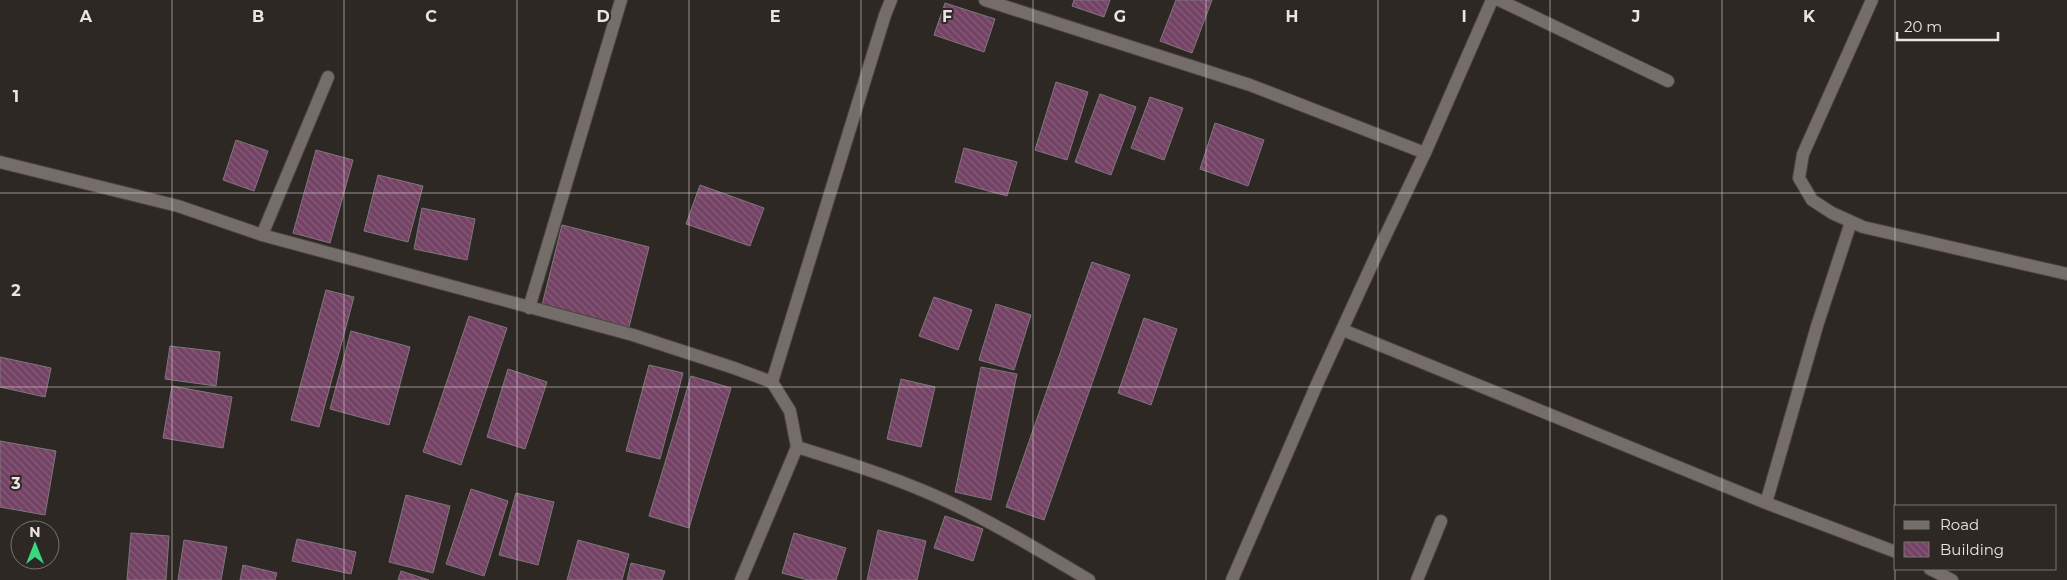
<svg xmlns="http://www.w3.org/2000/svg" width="2067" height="580" viewBox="0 0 2067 580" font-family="Montserrat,sans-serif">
<defs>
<pattern id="building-back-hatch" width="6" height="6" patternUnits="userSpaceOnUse" patternTransform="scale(1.25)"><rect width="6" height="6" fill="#734264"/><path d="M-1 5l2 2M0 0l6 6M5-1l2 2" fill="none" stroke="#875d7a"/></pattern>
</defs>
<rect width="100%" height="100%" fill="#2e2824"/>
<!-- building -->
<path fill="url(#building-back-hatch)" stroke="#7f777c" d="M1074 0H1110L1104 17 1072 6Z
M1176 0H1212L1192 53 1160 41Z
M945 3 995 19 984 52 934 35Z
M1056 82 1088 92 1067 160 1035 150Z
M1100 94 1136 107 1111 175 1075 162Z
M1150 97 1183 108 1164 160 1131 148Z
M1215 123 1264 140 1248 186 1200 169Z
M236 140 268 151 254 191 223 180Z
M964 148 1017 162 1007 196 955 182Z
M316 150 353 160 330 243 293 233Z
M378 175 423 186 408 242 364 231Z
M700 185 764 208 750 246 686 224Z
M422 208 475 219 467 260 414 249Z
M562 225 649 247 629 327 542 305Z
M1092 262 1130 275 1044 520 1006 507Z
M326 290 354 297 319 427 291 420Z
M934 297 972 310 958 350 919 336Z
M996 304 1031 315 1014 370 979 360Z
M469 316 507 328 461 465 423 452Z
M1144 318 1177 329 1151 405 1118 393Z
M351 331 410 347 389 425 330 409Z
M170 346 220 352 216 386 165 379Z
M0 357 51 368 45 397 0 387Z
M649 365 683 373 660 459 626 451Z
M981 367 1017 374 991 500 955 492Z
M508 369 547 382 525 449 487 437Z
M691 376 731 388 689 528 649 516Z
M901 379 935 387 921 447 887 439Z
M172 386 232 397 223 448 163 438Z
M0 441 56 451 45 515 0 507Z
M471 489 508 501 484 576 446 564Z
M516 493 554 502 538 565 499 555Z
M406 495 450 506 433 573 389 562Z
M945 516 983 529 973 561 934 548Z
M878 530 926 541 917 580H867Z
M131 533 169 536 166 580H127Z
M794 533 846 548 836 580H808L782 573Z
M297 539 356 552 351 574 292 561Z
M184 540 227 547 221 580H178Z
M578 540 629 554 622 580H567Z
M631 563 665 571 662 580H627Z
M243 565 277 573 275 580H240Z
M401 571 429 580H398Z"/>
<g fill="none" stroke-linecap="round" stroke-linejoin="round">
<!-- minor casing -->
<g stroke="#494340" stroke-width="14">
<path id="minor" d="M985 0 1250 85 1425 153
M1499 0 1668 81
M1872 0 1803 154 1799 178 1812 200 1832 213 1863 227 2067 274
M0 162 178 206 262 235 633 335 734 368 772 382 790 411 797 447C842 461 887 475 931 494 986 518 1037 549 1089 580
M262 235 328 77
M529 308 621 0
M1343 330 1766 503 1896 552
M772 382 885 15 891 0
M1766 503 1817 326 1851 222
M1930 569 1952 580
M741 580 797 447
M1232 580 1317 384 1379 249 1425 153 1492 0
M1417 580 1441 521"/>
</g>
<!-- minor -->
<use href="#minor" stroke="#746d69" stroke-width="12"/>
</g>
<!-- grid -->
<path fill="none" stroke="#eae5e3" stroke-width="1" stroke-opacity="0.55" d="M172 0V580M344 0V580M517 0V580M689 0V580M861 0V580M1033 0V580M1206 0V580M1378 0V580M1550 0V580M1722 0V580M1895 0V580M0 193H2067M0 387H2067"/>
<g font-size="16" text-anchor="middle" font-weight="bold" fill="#eae5e3" stroke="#2e2824" stroke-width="4" stroke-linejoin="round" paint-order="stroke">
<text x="86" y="22">A</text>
<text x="258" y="22">B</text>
<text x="431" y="22">C</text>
<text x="603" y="22">D</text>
<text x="775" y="22">E</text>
<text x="947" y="22">F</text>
<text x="1120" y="22">G</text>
<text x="1292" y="22">H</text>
<text x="1464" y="22">I</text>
<text x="1636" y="22">J</text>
<text x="1809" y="22">K</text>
<text x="16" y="102">1</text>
<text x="16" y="296">2</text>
<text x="16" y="489">3</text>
</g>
<!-- legend -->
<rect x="1894" y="505" width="162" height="65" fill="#2e2824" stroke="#797470"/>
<rect x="1904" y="521" width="25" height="8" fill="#746d69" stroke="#797470"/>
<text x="1940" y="530" font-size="15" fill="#eae5e3">Road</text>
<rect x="1904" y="542" width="25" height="15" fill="url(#building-back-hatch)" stroke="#797470"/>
<text x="1940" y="555" font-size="15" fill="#eae5e3">Building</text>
<!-- north arrow -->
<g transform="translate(35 545)"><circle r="24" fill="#2e2824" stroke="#797470"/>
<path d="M0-4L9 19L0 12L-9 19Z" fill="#39d87f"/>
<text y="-8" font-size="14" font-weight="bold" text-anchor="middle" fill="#eae5e3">N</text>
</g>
<!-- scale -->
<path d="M1897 32v8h101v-8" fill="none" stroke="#eae5e3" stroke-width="2.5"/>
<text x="1904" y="32" font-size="15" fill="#eae5e3" stroke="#2e2824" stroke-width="4" paint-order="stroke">20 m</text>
</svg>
